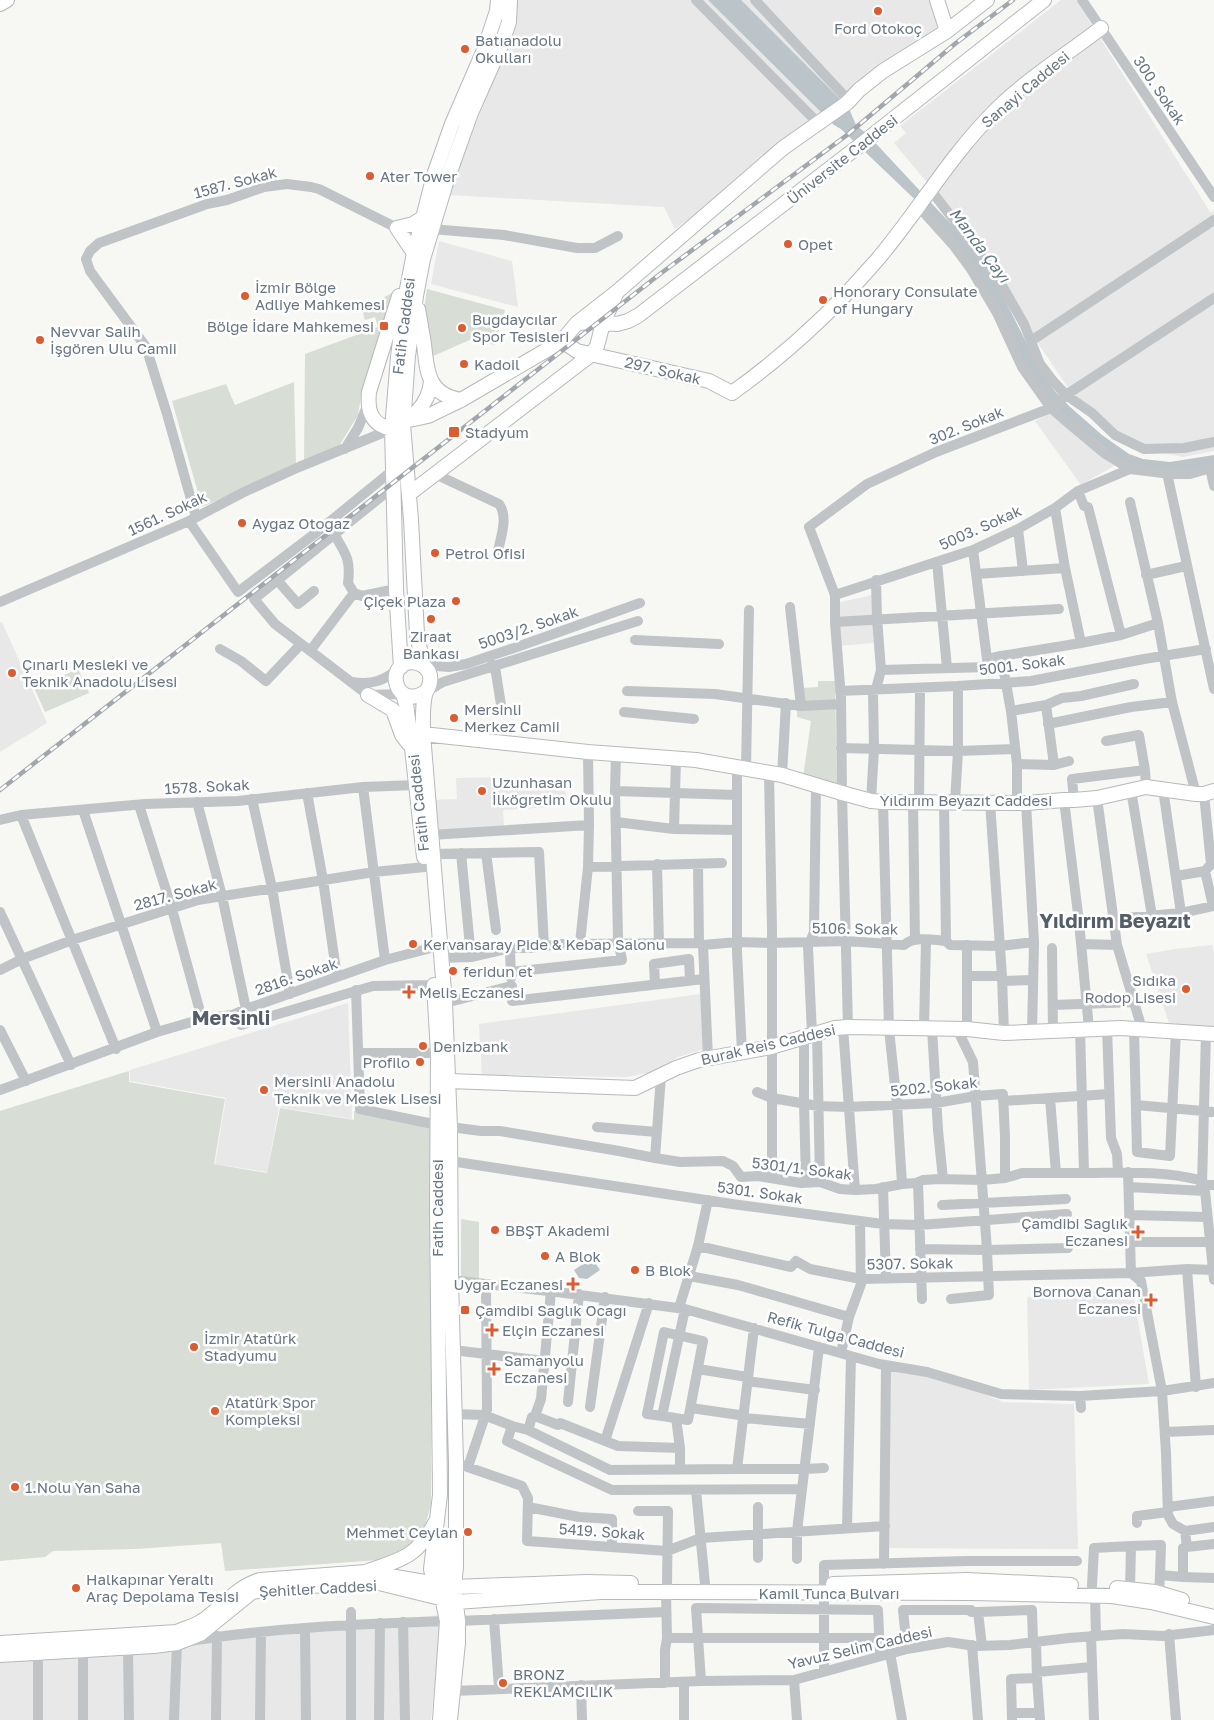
<svg xmlns="http://www.w3.org/2000/svg" width="1214" height="1720" viewBox="0 0 1214 1720" font-family="'Golos Text',sans-serif">
<rect width="100%" height="100%" fill="#f7f7f4"/>
<!-- built -->
<path fill="#e7e8e7" d="M515 0H934L941 39 675 229 664 207 449 195 517 17Z
M1061 0H1076L1210 212 1214 211V451L1183 457 1128 445 1075 398 1033 336 996 265 894 143 906 133 900 126Z
M439 241 512 261 518 307 431 284Z
M1053 412 1117 464 1081 485 1035 421Z
M872 595 874 643 837 646V603Z
M2 622 47 723 0 752V623Z
M516 777 519 782 536 783 537 779 565 781 566 806 503 810 504 829 434 833 431 800 457 799 456 778Z
M1212 945 1214 954V1028L1169 1023 1146 954 1175 949Z
M701 994 704 1049 678 1057 653 1072 626 1077 482 1075 479 1024Z
M348 1003 352 1119 279 1107 267 1172 215 1164 226 1098 130 1081V1070Z
M1132 1287 1149 1384 1029 1390 1027 1297Z
M885 1368 946 1378 1003 1402 1074 1404 1078 1549 886 1548Z
M442 1615 431 1720H0V1654Z"/>
<!-- green -->
<path fill="#d8ddd5" d="M427 289 505 310 495 345 472 339 431 357 423 317Z
M394 292 376 351 363 384 358 415 339 446 304 462 305 354 378 327 375 317 365 320 362 309Z
M294 382 296 465 202 507 172 401 226 384 235 405Z
M78 669 89 693 45 712 34 688Z
M818 681H835L837 788 803 778 811 721 797 717V708L802 688 818 687Z
M129 1071V1082L225 1099 214 1164 267 1173 280 1108 354 1120V1111L431 1127V1505L423 1533 404 1550 380 1560 225 1571 221 1543 136 1549 53 1551 45 1557 0 1561V1111Z
M461 1219 479 1222V1281L461 1279Z"/>
<!-- water -->
<path fill="#bac4c9" d="M708 0H741L841 100 850 111 856 125 868 135 962 236 996 282 1039 368 1054 390 1069 406 1102 435 1129 454 1143 459 1170 462 1214 455V464L1176 472 1131 465 1119 459 1060 411 1025 368 1009 333 926 210 841 129 834 125Z
M592 1258 600 1270 587 1279 579 1278 574 1270Z"/>
<g fill="none" stroke-linecap="round" stroke-linejoin="round">
<!-- major casing -->
<g stroke="#b5b9bd" stroke-width="16">
<path id="major" d="M937 0 947 31
M0 4 7 0
M414 253 397 228 413 224 421 219
M399 296 369 392C367 411 371 425 392 429 412 419 428 406 431 382
M418 309C420 320 422 332 424 344 427 372 428 395 461 400
M577 323 594 322 617 324 628 321 639 315 859 146 1044 0
M562 341 577 351 709 381 732 393C785 355 834 310 877 260 917 213 948 159 991 115 1021 83 1066 55 1101 28
M409 420 428 416 461 400 562 341 577 323 618 291 783 148 847 103 859 90 883 71 947 31 987 0
M409 494 592 354 597 346 603 323 616 294
M423 665 417 634 411 520 403 424 408 356 416 296 423 259 446 183 471 113 502 43 509 22 510 0
M401 667 396 589 392 429 398 357 406 294 414 253 434 175 452 124 484 50 497 11 498 0
M425 692C397 711 383 665 411 662 416 662 421 664 425 667 429 671 431 676 430 681 430 687 426 690 425 695 422 707 423 721 423 734L445 1003 450 1127 451 1280 456 1463V1567L454 1587 458 1621V1643L450 1720
M403 694 406 704 412 748 424 857
M368 695 393 710 402 735 409 744
M423 734 588 752 696 760 782 775 842 793 871 801 883 802 1026 803 1064 800H1074L1097 798 1146 787 1196 794H1204L1214 791
M434 985 438 1053 437 1206 440 1495 431 1569 434 1583 442 1598 447 1621 440 1720
M443 1076 449 1081 635 1088 676 1068 699 1060 771 1047 835 1028 848 1027 967 1029 1004 1033 1121 1028 1214 1034
M443 1538V1570L450 1593
M368 1571C401 1560 418 1556 435 1523
M833 1584 967 1580 1071 1585
M1117 1588 1155 1592 1182 1600
M0 1643 177 1632C185 1628 195 1626 202 1621 223 1607 236 1587 260 1580L366 1572 454 1587 586 1582 631 1583
M0 1655 154 1646 177 1643 200 1634 252 1592 279 1588 375 1582 456 1602 601 1592H666L971 1593 1112 1596 1151 1602 1214 1617"/>
</g>
<!-- minor -->
<path stroke="#c0c4c7" stroke-width="10" d="M696 0 819 124
M755 0 849 101
M1082 0 1214 197
M930 189 996 275 1024 324 1040 364 1053 381 1066 395 1092 413 1115 435 1144 449 1184 448 1214 442
M918 206 954 246 971 269 997 313 1022 367 1051 408 1067 422 1104 453 1130 469 1171 474H1190L1214 467
M431 229 504 235 577 248H595L618 236
M1031 341 1214 220
M345 449 358 428 368 404
M1210 468 1214 486
M1167 473 1214 689
M435 474 499 504C509 517 500 540 497 555
M393 487 254 599 275 624 368 695 403 694
M1078 491 1084 506 1088 507 1121 635
M1130 502 1158 623 1172 702 1196 794
M1055 508 1065 568 1081 643
M196 517 167 414 146 347 90 271 86 259 90 251 99 243 207 204 227 200 264 187 287 184 311 187 319 189 397 228
M189 521 238 592 317 532 393 470
M1018 529 1023 571
M334 534C346 554 351 560 348 583L354 593
M937 562 947 668
M976 574 1065 568
M1146 575 1186 566
M277 580 298 604 314 591
M835 595 973 550 1018 529 1055 508 1078 491 1130 469
M0 602 189 521 242 493 299 467 392 429
M790 607 801 706
M835 622 1059 609
M635 640 719 644
M220 649 241 661 266 681 301 644
M310 651 354 593 362 596 396 589
M1001 656 1081 643 1121 635 1158 623
M987 659 1001 656 1011 711 1017 764V802
M492 664 495 667 502 711
M423 665 449 667 466 664 517 647 640 603
M881 670 988 667 973 550
M352 682C373 685 383 681 400 668
M627 691 715 694 801 706 841 704
M840 691 958 686 1031 681 1144 659 1206 649
M426 692 443 682 638 621
M1046 705 1054 765
M1011 711 1046 705 1062 698 1081 696 1134 684
M624 712 694 719
M1048 724 1131 707 1172 702
M1106 741 1139 735 1145 770 1146 787
M841 748 958 751 1015 749
M1017 764 1054 765 1069 761
M737 767V952L742 1052
M746 769 749 610
M769 773 772 930V1178
M782 775 786 703
M363 787 385 960
M1163 789 1181 913
M1131 790 1152 916
M615 791 737 795
M307 793 323 880 337 977
M1204 794 1211 864
M1097 798 1117 945 1142 1029
M252 799 272 888 290 994
M1064 800 1079 922 1089 1029
M1074 800 1072 779 1145 770
M871 801 874 749 873 693 876 689 881 670 877 618 876 580
M197 802 222 896 246 1009
M883 802 889 1029 897 1105 902 1184
M913 802 915 940
M955 802 958 751V686
M990 802 1002 976 1004 1033
M919 803 920 688
M944 803 946 941
M1026 803 1034 942 1032 1033
M139 805 172 909 202 1019
M83 810 157 1032
M21 815 116 1049
M0 820 21 815 145 804 238 801 363 787 416 785
M616 822 674 829 737 830
M674 829 676 759
M431 835 589 825
M461 853 471 957
M486 853 496 930
M432 854 539 852 544 946
M657 864 659 943
M698 864 699 943 703 945 708 1058
M588 867 722 863
M1205 871 1213 906
M1176 876 1205 871 1211 864H1214
M0 912 71 1065
M1114 919 1181 913 1214 906
M580 943 588 867 589 825 588 752
M1081 944 1117 945
M703 945 737 942 771 943 846 941 904 945C914 936 933 940 946 941L950 945 1000 946 1034 942
M1052 948 1053 1031
M510 950 511 978
M441 958 471 957 511 948H530L561 944 699 943
M0 970 22 959 72 940 198 900 374 872 425 867
M511 972 622 960 618 940 615 791 616 754
M967 976H1002
M1002 981 1033 980
M655 984 654 964 689 959 690 980
M356 990 360 1109 438 1125
M445 1003 512 986V1001L704 979
M1053 1005 1135 1002
M232 1015 241 1025 373 986 435 985 440 983
M843 1027 855 1190
M848 1027 842 793 841 698 835 622V595L809 527 867 484 936 452 1051 408 1066 395 1214 298
M932 1028 938 1130 943 1179
M1107 1028 1111 1138 1117 1154 1118 1172
M924 1029 926 940
M967 1029V945
M1080 1029 1084 1173
M1134 1029 1137 1152 1170 1156 1176 1031
M0 1030 26 1081
M817 1033 820 1182
M1206 1033 1202 1185 1205 1191 1214 1280
M812 1034 808 947 814 932 816 784
M804 1038V1103L806 1182
M358 1053H438
M0 1090 157 1032 202 1019 232 1015 246 1009 385 960 431 948
M757 1092 772 1098 818 1106 848 1107 936 1103 976 1096 1003 1094 1005 1137V1178
M1050 1098 1056 1173
M1003 1101 1109 1094
M1136 1105 1214 1112
M450 1127 481 1131H500L619 1151 655 1158 680 1162 723 1161 733 1166 741 1177 758 1176 801 1183 820 1182 840 1189 855 1190 876 1189 902 1184 916 1183 923 1180 939 1179 982 1180 1005 1178 1022 1173C1042 1173 1063 1173 1084 1173 1123 1173 1161 1170 1199 1180L1202 1185H1214
M597 1127 657 1132
M655 1158 661 1076
M450 1161 732 1204 883 1224 919 1225 1067 1214
M1128 1172 1131 1273 1141 1281 1162 1391 1166 1453 1168 1515 1173 1524 1185 1531 1187 1547 1183 1548V1577L1160 1575 1159 1593
M918 1182 922 1299
M883 1187 886 1279
M1129 1187 1205 1191
M942 1205 1066 1199
M1130 1215 1207 1217
M1131 1242H1211
M698 1246 791 1267 796 1261 810 1269 861 1279 1131 1273 1187 1269 1213 1270
M920 1249 987 1250 1068 1248
M1187 1269 1196 1387
M689 1276 738 1285 849 1317
M451 1280 557 1292 685 1309 879 1364 927 1372 1001 1394 1080 1396 1162 1391 1214 1383
M951 1299 989 1295 987 1250 973 1062 959 1033 954 1029
M679 1308 698 1246 708 1200
M754 1328 737 1469H805L824 1468
M453 1350 544 1361
M841 1353 849 1317 861 1284 860 1221
M698 1369 747 1377
M747 1381 815 1390
M1080 1396 1081 1408
M568 1402 579 1294
M590 1407 605 1297
M691 1408 739 1415 744 1418 810 1424
M454 1414 484 1415 512 1426 528 1430 610 1470 737 1469
M535 1416 558 1425 560 1423 618 1446 680 1448V1469
M662 1416 688 1420 703 1341 664 1332 647 1414 662 1416 685 1309
M676 1418 680 1448
M512 1426 507 1441 612 1490 802 1489
M528 1430 532 1417 535 1416 541 1399 551 1291
M1165 1432 1214 1430
M605 1441 649 1303
M456 1463 522 1486 528 1498 527 1541 667 1551 701 1538 885 1526
M468 1467 487 1410 486 1284
M696 1490 705 1584
M528 1507 579 1517 612 1519V1547
M1168 1507 1214 1501
M638 1511H668L667 1584
M1137 1523V1516L1168 1512
M847 1528 851 1356
M1185 1531 1214 1527
M1131 1546 1161 1545 1160 1575
M1187 1547 1214 1544
M758 1558V1507
M797 1559V1531L819 1347
M884 1564 886 1366
M1183 1577 1214 1578
M824 1584V1565L967 1561H1077
M1092 1586 1094 1548 1131 1546 1130 1589
M1095 1596 1096 1636
M978 1612 982 1646
M494 1619 499 1688
M458 1621 665 1612
M403 1622 405 1720
M305 1628 306 1720
M1169 1634 1176 1720
M1091 1636 1094 1720
M667 1638H878
M972 1645 978 1720
M128 1647 129 1720
M907 1649 903 1610H971V1612H978L1032 1610 1033 1642
M890 1653 902 1720
M824 1671V1593
M1037 1672 1092 1667
M1037 1678 1040 1720
M794 1680 797 1720
M701 1681 696 1608 878 1610 880 1656
M665 1683V1650L667 1638 666 1592
M581 1685 582 1720
M453 1691 701 1681 794 1680 907 1649 948 1642 976 1646 1010 1645 1069 1638 1123 1634 1163 1636 1214 1630
M1012 1713H1039
M38 1720V1653
M83 1720V1650
M174 1720 177 1643C266 1628 356 1624 447 1621
M216 1720 217 1636
M260 1720 261 1632
M351 1720V1612
M379 1720 380 1623
M684 1720V1682
M1012 1720 1011 1679 1037 1678 1036 1642"/>
<!-- major -->
<use href="#major" stroke="#fff" stroke-width="14"/>
<!-- rail casing -->
<g stroke="#a1a7ac" stroke-width="4.5">
<path id="rail" d="M0 790 660 274 847 135 956 43 1013 0"/>
</g>
<!-- rail -->
<use href="#rail" stroke="#fff" stroke-width="2.5" stroke-dasharray="8" stroke-linecap="butt"/>
</g>
<!-- markers -->
<g fill="#da5c30" stroke="#fff" stroke-width="2">
<circle cx="878" cy="11" r="5"/>
<circle cx="465" cy="49" r="5"/>
<circle cx="370" cy="176" r="5"/>
<circle cx="788" cy="244" r="5"/>
<circle cx="245" cy="296" r="5"/>
<circle cx="823" cy="300" r="5"/>
<rect x="379" y="321" width="10" height="10" rx="2.5"/>
<circle cx="462" cy="328" r="5"/>
<circle cx="40" cy="340" r="5"/>
<circle cx="464" cy="364" r="5"/>
<rect x="448" y="426" width="12" height="12" rx="2.5"/>
<circle cx="242" cy="523" r="5"/>
<circle cx="435" cy="553" r="5"/>
<circle cx="456" cy="601" r="5"/>
<circle cx="431" cy="619" r="5"/>
<circle cx="12" cy="673" r="5"/>
<circle cx="454" cy="718" r="5"/>
<circle cx="482" cy="791" r="5"/>
<circle cx="413" cy="944" r="5"/>
<circle cx="453" cy="971" r="5"/>
<circle cx="1186" cy="989" r="5"/>
<path d="M406.5 984.5h5v5h5v5h-5v5h-5v-5h-5v-5h5z"/>
<circle cx="423" cy="1046" r="5"/>
<circle cx="420" cy="1062" r="5"/>
<circle cx="264" cy="1090" r="5"/>
<circle cx="495" cy="1230" r="5"/>
<path d="M1135.5 1224.5h5v5h5v5h-5v5h-5v-5h-5v-5h5z"/>
<circle cx="545" cy="1256" r="5"/>
<circle cx="635" cy="1270" r="5"/>
<path d="M570.5 1276.5h5v5h5v5h-5v5h-5v-5h-5v-5h5z"/>
<path d="M1148.5 1292.5h5v5h5v5h-5v5h-5v-5h-5v-5h5z"/>
<rect x="460" y="1305" width="10" height="10" rx="2.5"/>
<path d="M489.5 1322.5h5v5h5v5h-5v5h-5v-5h-5v-5h5z"/>
<circle cx="194" cy="1347" r="5"/>
<path d="M491.5 1361.5h5v5h5v5h-5v5h-5v-5h-5v-5h5z"/>
<circle cx="215" cy="1411" r="5"/>
<circle cx="15" cy="1487" r="5"/>
<circle cx="468" cy="1532" r="5"/>
<circle cx="76" cy="1588" r="5"/>
<circle cx="503" cy="1683" r="5"/>
</g>
<g text-anchor="middle" dominant-baseline="central" stroke-width="5" stroke-linejoin="round" paint-order="stroke">
<!-- poi labels -->
<g font-size="15" fill="#677683" stroke="#fff" text-anchor="start">
<text x="878" y="28" text-anchor="middle">Ford Otokoç</text>
<text x="475" y="40">Batıanadolu<tspan x="475" dy="17">Okulları</tspan></text>
<text x="380" y="176">Ater Tower</text>
<text x="798" y="244">Opet</text>
<text x="255" y="287">İzmir Bölge<tspan x="255" dy="17">Adliye Mahkemesi</tspan></text>
<text x="833" y="291">Honorary Consulate<tspan x="833" dy="17">of Hungary</tspan></text>
<text x="472" y="319">Buğdaycılar<tspan x="472" dy="17">Spor Tesisleri</tspan></text>
<text x="374" y="326" text-anchor="end">Bölge İdare Mahkemesi</text>
<text x="50" y="331">Nevvar Salih<tspan x="50" dy="17">İşgören Ulu Camii</tspan></text>
<text x="474" y="364">Kadoil</text>
<text x="465" y="432">Stadyum</text>
<text x="252" y="523">Aygaz Otogaz</text>
<text x="445" y="553">Petrol Ofisi</text>
<text x="446" y="601" text-anchor="end">Çiçek Plaza</text>
<text x="431" y="636" text-anchor="middle">Ziraat<tspan x="431" dy="17">Bankası</tspan></text>
<text x="22" y="664">Çınarlı Mesleki ve<tspan x="22" dy="17">Teknik Anadolu Lisesi</tspan></text>
<text x="464" y="709">Mersinli<tspan x="464" dy="17">Merkez Camii</tspan></text>
<text x="492" y="782">Uzunhasan<tspan x="492" dy="17">İlköğretim Okulu</tspan></text>
<text x="423" y="944">Kervansaray Pide &amp; Kebap Salonu</text>
<text x="463" y="971">feridun et</text>
<text x="1176" y="980" text-anchor="end">Sıdıka<tspan x="1176" dy="17">Rodop Lisesi</tspan></text>
<text x="419" y="992">Melis Eczanesi</text>
<text x="433" y="1046">Denizbank</text>
<text x="410" y="1062" text-anchor="end">Profilo</text>
<text x="274" y="1081">Mersinli Anadolu<tspan x="274" dy="17">Teknik ve Meslek Lisesi</tspan></text>
<text x="1128" y="1223" text-anchor="end">Çamdibi Sağlık<tspan x="1128" dy="17">Eczanesi</tspan></text>
<text x="505" y="1230">BBŞT Akademi</text>
<text x="555" y="1256">A Blok</text>
<text x="645" y="1270">B Blok</text>
<text x="563" y="1284" text-anchor="end">Uygar Eczanesi</text>
<text x="1141" y="1291" text-anchor="end">Bornova Canan<tspan x="1141" dy="17">Eczanesi</tspan></text>
<text x="475" y="1310">Çamdibi Sağlık Ocağı</text>
<text x="502" y="1330">Elçin Eczanesi</text>
<text x="204" y="1338">İzmir Atatürk<tspan x="204" dy="17">Stadyumu</tspan></text>
<text x="504" y="1360">Samanyolu<tspan x="504" dy="17">Eczanesi</tspan></text>
<text x="225" y="1402">Atatürk Spor<tspan x="225" dy="17">Kompleksi</tspan></text>
<text x="25" y="1487">1.Nolu Yan Saha</text>
<text x="458" y="1532" text-anchor="end">Mehmet Ceylan</text>
<text x="86" y="1579">Halkapınar Yeraltı<tspan x="86" dy="17">Araç Depolama Tesisi</tspan></text>
<text x="513" y="1674">BRONZ<tspan x="513" dy="17">REKLAMCILIK</tspan></text>
</g>
<!-- street labels -->
<g font-size="15" fill="#677683" stroke="#fff">
<text transform="translate(1025 89) rotate(-40)">Sanayi Caddesi</text>
<text transform="translate(1160 90) rotate(56)">300. Sokak</text>
<text transform="translate(842 159) rotate(-38)">Üniversite Caddesi</text>
<text transform="translate(235 182) rotate(-15)">1587. Sokak</text>
<text transform="translate(403 326) rotate(-83)">Fatih Caddesi</text>
<text transform="translate(663 370) rotate(13)">297. Sokak</text>
<text transform="translate(966 425) rotate(-22)">302. Sokak</text>
<text transform="translate(167 513) rotate(-25)">1561. Sokak</text>
<text transform="translate(980 527) rotate(-24)">5003. Sokak</text>
<text transform="translate(528 627) rotate(-19)">5003/2. Sokak</text>
<text transform="translate(1022 664) rotate(-7)">5001. Sokak</text>
<text transform="translate(207 786) rotate(-3)">1578. Sokak</text>
<text x="966" y="800">Yıldırım Beyazıt Caddesi</text>
<text transform="translate(418 803) rotate(-96)">Fatih Caddesi</text>
<text transform="translate(175 894) rotate(-15)">2817. Sokak</text>
<text transform="translate(855 928) rotate(1)">5106. Sokak</text>
<text transform="translate(296 976) rotate(-19)">2816. Sokak</text>
<text transform="translate(768 1044) rotate(-13)">Burak Reis Caddesi</text>
<text transform="translate(934 1086) rotate(-6)">5202. Sokak</text>
<text transform="translate(802 1168) rotate(7)">5301/1. Sokak</text>
<text transform="translate(760 1192) rotate(8)">5301. Sokak</text>
<text transform="translate(437 1208) rotate(-90)">Fatih Caddesi</text>
<text transform="translate(910 1263) rotate(-1)">5307. Sokak</text>
<text transform="translate(836 1334) rotate(15)">Refik Tulga Caddesi</text>
<text transform="translate(602 1531) rotate(4)">5419. Sokak</text>
<text transform="translate(318 1588) rotate(-3)">Şehitler Caddesi</text>
<text x="829" y="1593">Kamil Tunca Bulvarı</text>
<text transform="translate(860 1647) rotate(-13)">Yavuz Selim Caddesi</text>
</g>
<!-- water labels -->
<g font-size="16" font-style="italic" fill="#63777f" stroke="#fff">
<text transform="translate(980 245) rotate(53)">Manda Çayı</text>
</g>
<!-- district labels -->
<g font-size="20" font-weight="bold" fill="#555f69" stroke="#fff">
<text x="1115" y="920">Yıldırım Beyazıt</text>
<text x="231" y="1017">Mersinli</text>
</g>
</g>
</svg>
